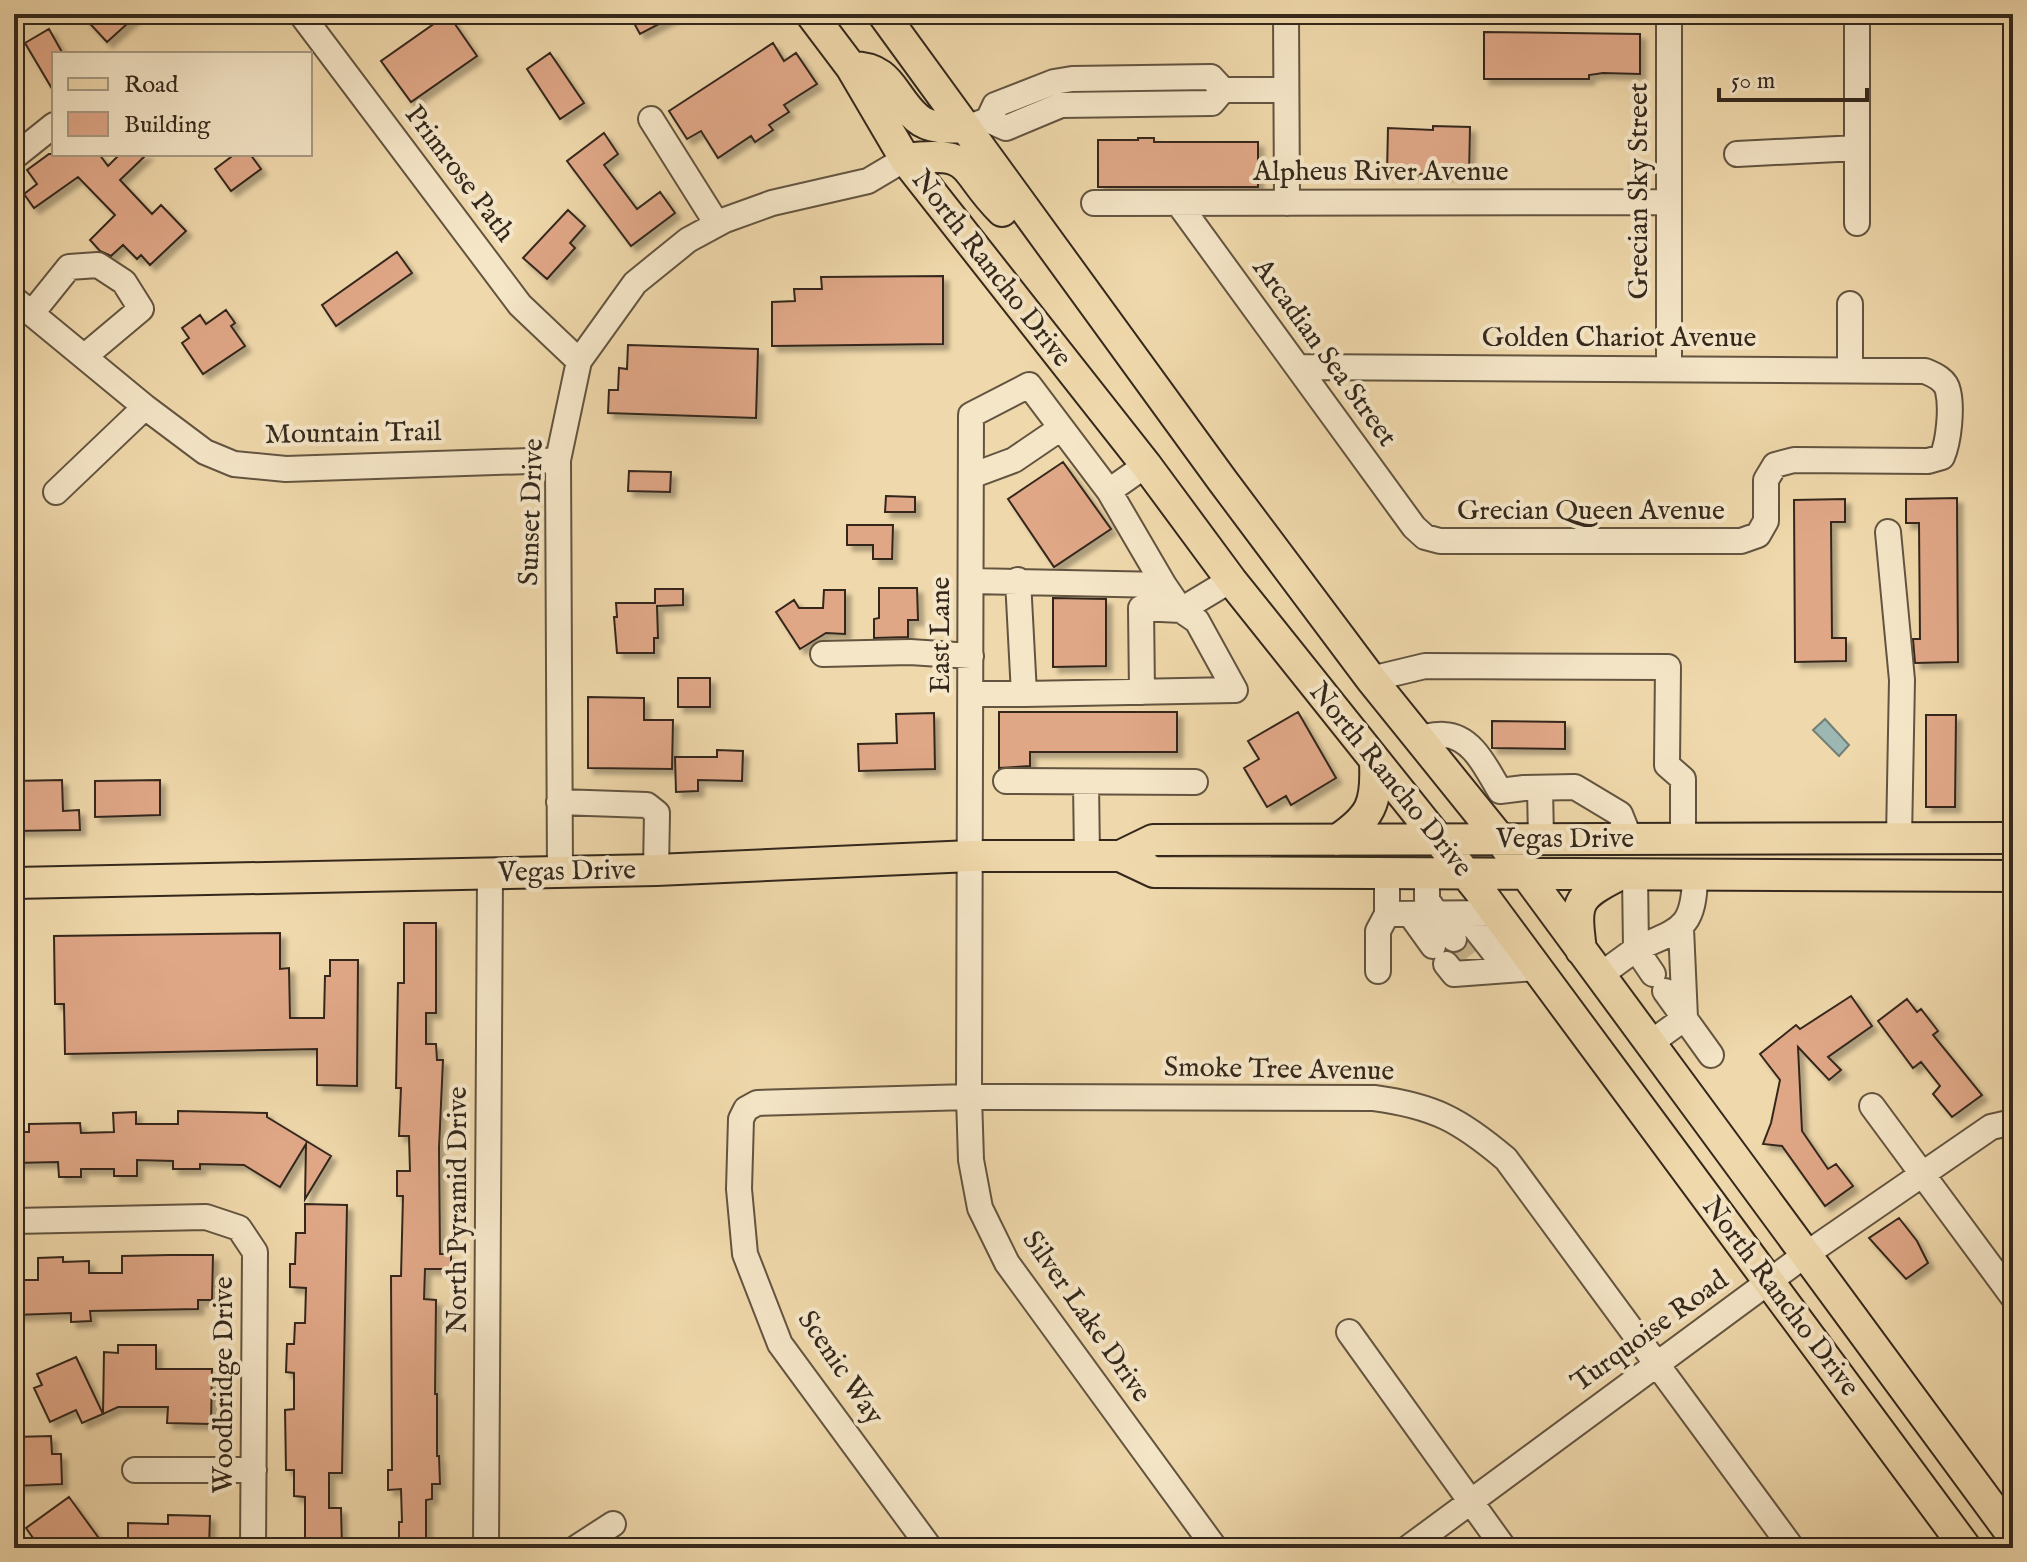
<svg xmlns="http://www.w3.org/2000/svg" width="2027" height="1562" viewBox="0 0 2027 1562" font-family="'IM FELL English',serif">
<defs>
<filter id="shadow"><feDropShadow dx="5.5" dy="5.5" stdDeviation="2" flood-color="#0004"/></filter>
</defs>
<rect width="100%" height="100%" fill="#efd8ab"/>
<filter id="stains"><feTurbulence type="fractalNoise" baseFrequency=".0025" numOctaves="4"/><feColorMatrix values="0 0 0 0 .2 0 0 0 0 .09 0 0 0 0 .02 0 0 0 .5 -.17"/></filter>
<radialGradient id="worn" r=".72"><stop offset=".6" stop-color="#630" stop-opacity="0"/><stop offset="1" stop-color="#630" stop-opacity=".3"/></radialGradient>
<!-- water -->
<path fill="#9db8b3" stroke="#737e77" stroke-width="2" d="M1825 719 1849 745 1839 756 1813 730Z"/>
<!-- building -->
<path fill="#e0a787" stroke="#34281c" stroke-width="2" filter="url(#shadow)" d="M81 14H138L107 42Z
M448 14 477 56 411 102 381 61Z
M629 14H678L640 34Z
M49 29 63 54H54V92L25 43Z
M1484 32 1640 34V74L1603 73 1589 75V79H1484Z
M773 43 784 61 796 53 817 84 784 105 789 112 769 125 773 130 755 142 751 136 718 158 701 131 687 139 669 111Z
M550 53 584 103 560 119 527 69Z
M1433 126 1470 127 1469 175 1387 173 1388 128 1433 130Z
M604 133 618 154 604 165 637 209 660 192 675 213 631 246 567 161Z
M1138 138H1154V142H1258V187H1098V140H1138Z
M49 154H99L108 166 120 154H147L120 180 152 214 161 205 186 231 150 265 141 255 137 259 123 245 111 256 100 251 90 240 115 215 78 177 34 208 24 194 37 184 27 170Z
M235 154H250L261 169 231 191 215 169Z
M568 210 585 226 570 243 575 248 547 279 523 258Z
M397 252 412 273 336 326 322 305Z
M943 276V344L772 346V302L795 301 794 289H822L821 277Z
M226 310 235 323 231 326 245 346 203 374 182 343 189 338 182 328 200 315 206 324Z
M628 345 758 349 756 418 608 413 609 390H618L619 368 627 369Z
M1063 462 1111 529 1054 567 1008 499Z
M629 471 671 472 670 492 628 491Z
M886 496 915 497V512H885Z
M1957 498 1958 662 1915 663 1913 639H1920L1919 523H1906V499Z
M1845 499V522H1831L1832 638H1846V661L1795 662 1794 500Z
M847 525H893L892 559H873V545H847Z
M879 588H917L918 620H908V637L874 638V619L879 618Z
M655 589H683V605L657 606 658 638H654V653H617L614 617H617L616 603H655Z
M824 590H845V634L826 633 800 649 776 612 794 600 799 608H823Z
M1053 598 1106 599V666L1053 667Z
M678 678H710V707H678Z
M588 697 644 698V720H673L672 769 588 768Z
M999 712H1177V752H1030V766L999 768Z
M1298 712 1336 778 1291 805 1286 796 1267 807 1244 768 1259 759 1248 741Z
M934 713 935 769 859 771 858 744 897 743 896 714Z
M1926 715H1956L1955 807H1926Z
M1492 721 1565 722V749L1492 748Z
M717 750 743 751 742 781 698 780V791L676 792 675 757H717Z
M62 780 63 811 79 810 80 830 14 831V781Z
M160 780V815L95 817V781Z
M404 923H436V1013H426V1044H436L437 1060H443L439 1148 440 1254H451V1269H425L424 1299 436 1300 435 1394H437V1456H439L440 1484H432V1499L426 1500V1548H399V1522H402L401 1489 388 1490V1470H392L391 1276H401L403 1196H397V1171H410L409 1136H399L401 1088H396L398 983H404Z
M280 933V969L289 968 290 1018H324L325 976H330V960H358L357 1086 317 1085V1049L65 1054 64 1004H55L54 936Z
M1851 996 1872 1026 1828 1057 1841 1070 1829 1080 1798 1047 1802 1131 1828 1169 1836 1164 1853 1186 1825 1206 1782 1146 1763 1144 1771 1123 1780 1080 1760 1054 1796 1025 1800 1029Z
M1907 999 1917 1012 1921 1009 1938 1031 1933 1035 1982 1095 1952 1117 1933 1094 1940 1086 1921 1062 1913 1068 1878 1021Z
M178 1111 267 1113V1117L331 1156 305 1199 306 1144 280 1187 244 1165 200 1164V1169H173V1161L137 1160V1176H114V1169H81V1177H59L58 1162 14 1163V1132H29V1124L80 1123 81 1133 114 1132 113 1113 136 1112V1124H178Z
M305 1204 347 1205 342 1473H329V1508H341L342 1548H305V1497L294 1496V1470H286L285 1410 294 1409V1373L286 1372 287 1344H294L295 1323H305L306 1288 290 1287V1264H295L296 1233H305Z
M1899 1218 1917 1241 1928 1263 1906 1279 1869 1238Z
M170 1255H213L212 1300H198V1309L90 1311 91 1321 71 1322V1313L14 1315V1280H38V1258L63 1257V1262L89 1261V1273H122V1256Z
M118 1345H156V1369H212L211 1424 167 1423 168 1407H118L103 1414 104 1352 118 1353Z
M76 1357 103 1414 82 1423 76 1410 50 1422 34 1388 42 1385 37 1374Z
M51 1436 52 1454H61L62 1484 14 1486V1437Z
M69 1497 106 1548H40L26 1528Z
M168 1515 210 1516 209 1548H128V1523L168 1524Z"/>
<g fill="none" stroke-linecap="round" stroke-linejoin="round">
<!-- minor-tunnel -->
<path stroke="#cab58e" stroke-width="24" stroke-dasharray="24 12" stroke-linecap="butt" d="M1454 939 1468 957"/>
<!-- minor casing -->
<g stroke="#635440" stroke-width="28">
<path id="minor" d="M301 14 520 305 579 361
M1286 14 1287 203
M1857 14V223
M651 119 717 224
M988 120 995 105 1054 82 1072 79 1211 77 1223 90H1286
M974 125 988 120 1006 128 1061 105 1212 103 1223 90
M1737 154 1857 148
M14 157 54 125
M1094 203 1668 202
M1178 203 1414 527 1425 537 1440 541H1741L1758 535 1766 521V480L1775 465 1794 460 1928 461 1942 457C1949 441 1952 408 1948 391 1946 380 1935 375 1925 371L1298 367
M14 299 145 407 205 452 234 464 286 469 558 460
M1850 304V370
M32 313 69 267 98 265 124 282 141 309 85 356
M1669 367V14
M971 476 1014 460 1061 428
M1109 491 1029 385 971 415 969 1097 971 1160 980 1208 1007 1263 1215 1548
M56 492 145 407
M1888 532 1902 680 1899 838
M971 581 1164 585 1109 491 1146 465
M823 654 910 652 971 656
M1371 679 1425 666 1668 667 1667 765 1683 779V839
M1142 692 1141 608 1181 610 1231 580
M971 694H1024L1018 580
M1024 694 1235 690 1197 621 1181 610 1164 585
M1418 738C1426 737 1436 734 1444 735 1473 736 1487 770 1500 791L1524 788 1575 787 1620 814 1630 839
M1006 781 1195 782
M1086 782 1087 856
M1540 788 1541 839
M559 802 647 805 657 813 656 870
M560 872 558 460 579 361 635 283 688 240 725 220 772 203 868 181 905 159
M1387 874V914L1496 913
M1427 874V900L1454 939
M1410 914 1433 946
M1464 914 1508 970
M1446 964 1454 974 1537 968
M1378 971V931L1387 914
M1653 974 1636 949C1680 929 1694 930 1695 876
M1599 976 1636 949 1635 875
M1665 991 1711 1055
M1649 1044 1685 1018 1681 928
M1872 1106 2013 1297
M14 1221 206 1217 239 1228 255 1252 253 1548
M1349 1332 1504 1548
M135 1470H254
M486 1548 490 873
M576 1548 613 1524
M930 1548 780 1344 745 1254 739 1189 741 1119 746 1109 757 1103 969 1097 1374 1098C1434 1106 1460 1120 1506 1159L1792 1548
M1408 1548 1805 1255 1991 1127 2013 1122"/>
</g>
<!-- major casing -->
<g stroke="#34281c" stroke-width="34">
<path id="major" d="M811 14 851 67 905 159 1146 465 1231 580 1482 894 1966 1548
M883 14 1222 480 1371 679 1500 839 2013 1536
M851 67C892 67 891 95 917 118 930 129 948 128 964 127
M905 159C976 150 959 168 1002 211
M1337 840C1371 817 1377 804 1375 763
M1120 856 1153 840 2013 838
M14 883 656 870 971 856H1120L1154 872 2013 876
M1581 950C1575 903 1575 897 1619 875"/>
</g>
<!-- minor -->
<use href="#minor" stroke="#f5e6c8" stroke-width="24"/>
<!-- major -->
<use href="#major" stroke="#efd8ab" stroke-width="30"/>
</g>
<g text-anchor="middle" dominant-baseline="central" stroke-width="8" stroke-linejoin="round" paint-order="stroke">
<!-- street labels -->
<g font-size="28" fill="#34281c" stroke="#f5e6c8">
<text x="1381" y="172">Alpheus River Avenue</text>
<text transform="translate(459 174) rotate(53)">Primrose Path</text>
<text transform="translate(1639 191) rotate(-90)">Grecian Sky Street</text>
<text transform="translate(991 269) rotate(52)">North Rancho Drive</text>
<text x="1619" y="338">Golden Chariot Avenue</text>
<text transform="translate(1324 353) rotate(54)">Arcadian Sea Street</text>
<text transform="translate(353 434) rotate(-1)">Mountain Trail</text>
<text x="1591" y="511">Grecian Queen Avenue</text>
<text transform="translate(532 512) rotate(-88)">Sunset Drive</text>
<text transform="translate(941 635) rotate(-90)">East Lane</text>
<text transform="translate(1390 780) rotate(51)">North Rancho Drive</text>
<text x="1565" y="839">Vegas Drive</text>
<text transform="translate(567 872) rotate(-1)">Vegas Drive</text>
<text transform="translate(1279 1070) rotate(1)">Smoke Tree Avenue</text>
<text transform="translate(458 1210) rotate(-90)">North Pyramid Drive</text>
<text transform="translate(1780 1297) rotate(53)">North Rancho Drive</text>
<text transform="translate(1086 1317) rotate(55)">Silver Lake Drive</text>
<text transform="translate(1650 1332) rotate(-36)">Turquoise Road</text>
<text transform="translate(840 1368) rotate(56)">Scenic Way</text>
<text transform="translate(224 1385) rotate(-90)">Woodbridge Drive</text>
</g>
</g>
<!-- margin -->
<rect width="2027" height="1562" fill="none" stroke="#efd8ab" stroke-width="48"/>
<rect x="16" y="16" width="1995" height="1530" fill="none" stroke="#34281c" stroke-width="4"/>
<rect x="24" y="24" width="1979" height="1514" fill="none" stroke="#34281c" stroke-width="2"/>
<!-- legend -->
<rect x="52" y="52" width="260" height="104" fill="#f5e6c8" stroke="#a89a83" stroke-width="2"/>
<rect x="68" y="78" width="40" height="12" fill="#efd8ab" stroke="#a89a83" stroke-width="2"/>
<text x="124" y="92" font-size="24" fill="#34281c">Road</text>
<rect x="68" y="112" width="40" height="24" fill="#e0a787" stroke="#a89a83" stroke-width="2"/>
<text x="124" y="132" font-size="24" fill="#34281c">Building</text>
<!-- scale -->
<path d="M1719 88v12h148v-12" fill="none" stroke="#34281c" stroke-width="4"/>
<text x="1731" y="88" font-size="24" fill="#34281c" stroke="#f5e6c8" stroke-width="6" paint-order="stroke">50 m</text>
<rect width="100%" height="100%" filter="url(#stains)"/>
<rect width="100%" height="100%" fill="url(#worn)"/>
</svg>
